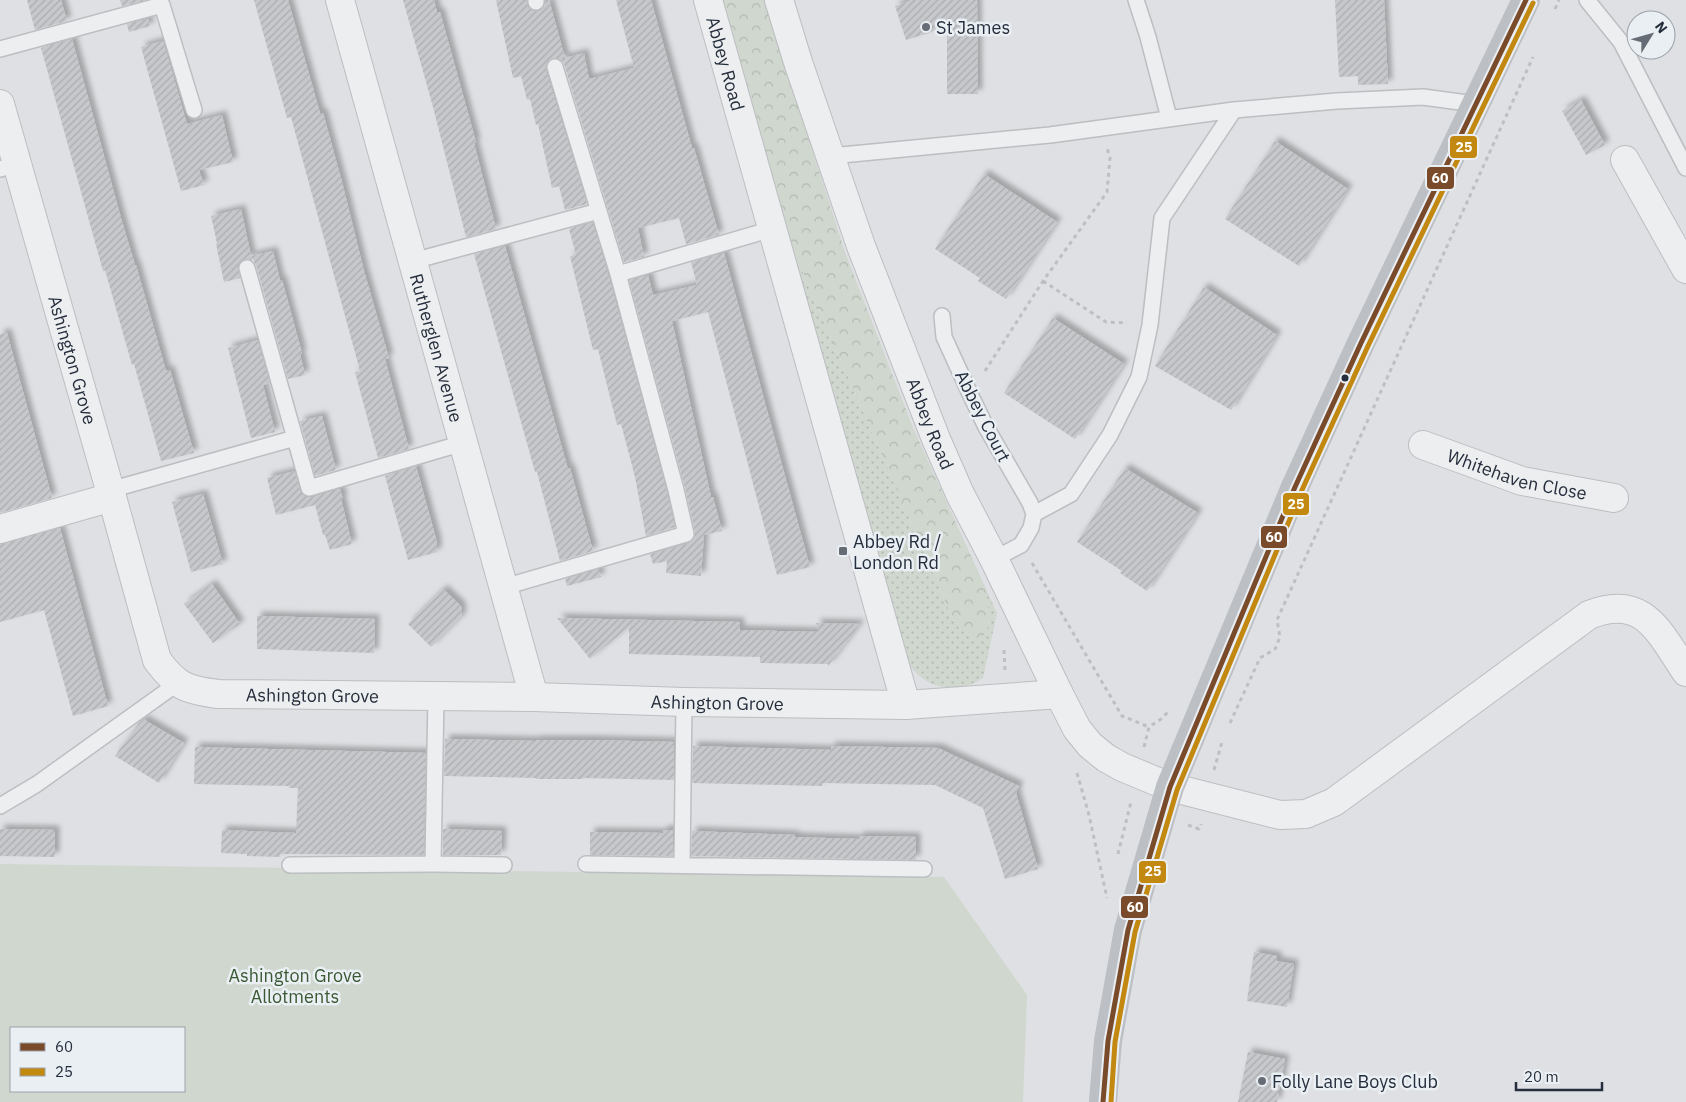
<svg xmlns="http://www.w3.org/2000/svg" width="1686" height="1102" viewBox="0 0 1686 1102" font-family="'IBM Plex Sans',sans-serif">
<defs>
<pattern id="grass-dots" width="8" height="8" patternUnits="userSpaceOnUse" patternTransform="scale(1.25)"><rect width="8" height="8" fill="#cfd7ce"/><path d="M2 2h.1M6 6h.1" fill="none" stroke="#b2b9b2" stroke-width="1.8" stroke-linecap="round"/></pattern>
<pattern id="forest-crowns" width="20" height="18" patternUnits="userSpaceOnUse" patternTransform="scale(1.25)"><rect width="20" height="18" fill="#cfd7ce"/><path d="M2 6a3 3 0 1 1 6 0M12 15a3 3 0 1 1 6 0" fill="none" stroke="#b2b9b2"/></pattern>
<pattern id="building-hatch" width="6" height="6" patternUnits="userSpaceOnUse" patternTransform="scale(1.25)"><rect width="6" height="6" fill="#c6c8cb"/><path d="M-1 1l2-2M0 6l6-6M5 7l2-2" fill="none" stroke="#aaacaf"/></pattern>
<filter id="shadow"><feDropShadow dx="4.5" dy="-4.5" stdDeviation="2.5" flood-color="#0004"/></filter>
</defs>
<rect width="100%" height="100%" fill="#dee0e3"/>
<!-- grass -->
<path fill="url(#grass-dots)" d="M794 252 955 624 989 625 986 589 997 613 983 678C959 694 928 690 911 667 907 661 905 652 902 645Z"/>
<!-- forest -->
<path fill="url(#forest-crowns)" d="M721 0H764L846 255 914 430 986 589 989 625 982 638 972 640 955 624 794 252Z"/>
<!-- green -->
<path fill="#cfd7ce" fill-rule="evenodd" d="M0 864 944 877 1027 995 1023 1102H0ZM11 1028H184V1091H11Z"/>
<!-- building -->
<path fill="url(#building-hatch)" filter="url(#shadow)" d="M27 0H61L67 21 35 30Z
M120 0H143V1L122 6Z
M254 0H288L320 113H323L342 182 364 271 389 358 385 359 409 449 378 458 355 372 360 371 291 117 287 118Z
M403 0H434L437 12H440L476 142 474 143 496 229 466 237 433 107Z
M496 0H527L528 7 536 11 541 10 544 6 545 0H549L565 58 584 53 589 79 634 68 616 0H651L692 148H694L719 235 686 244 679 218 638 228 644 257 624 262 564 64 561 60 553 58 548 61 546 70 587 204 565 210 559 186 552 188 538 124 536 125 530 99 527 100 521 76 513 78Z
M912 0H977L978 94H947V27L906 40 895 6Z
M1335 0H1384L1388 84 1358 85V76L1339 77Z
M148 19 150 26 129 32 127 24Z
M72 39 121 218 135 265H136L166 371 170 370 194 453 161 461 134 364 132 365 105 270 103 271 41 48Z
M162 41H163L171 68 187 124 222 115 233 162 199 170 204 185 181 191 141 47Z
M1581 100 1605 145 1586 155 1562 111Z
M1275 141 1348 189 1299 266 1225 219Z
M984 174 1057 222 1006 299 978 281 980 278 935 249Z
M241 209 252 260 245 259 240 262 238 266 240 278 224 282 216 244 217 243 211 216Z
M593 222 609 277 667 492 675 527 646 536 635 477 621 424 617 425 598 349 593 350 570 256 576 255 569 229Z
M505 246 568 469 570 468 593 551 560 561 537 472H535L474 254Z
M273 251 280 280H282L302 353 300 354 305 375 288 379 256 265 251 256Z
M724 253 810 567 777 575 708 312 672 321 711 497H713L722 531 704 535 701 576 666 573 667 561 653 564 650 554 689 543 695 537V532L685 488 629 280 648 275 653 295 697 285 691 262Z
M1204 287 1277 335 1231 410 1155 366Z
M1053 318 1124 364 1075 439 1004 393Z
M7 333 52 498 0 513V334Z
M258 340 270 383 263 385 275 432 251 438 228 348Z
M322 416 336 470 315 476 300 421Z
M416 466 437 542V552L408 560 385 476Z
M1125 468 1198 513 1147 591 1120 573 1122 571 1077 542Z
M295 471 300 491 306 497H312L340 489 343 499H341L352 544 330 550 325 535H323L315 505 276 515 267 478Z
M203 494 223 564 191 572 172 502Z
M60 528 108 706 73 716 44 610 0 622V544Z
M598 569 601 577 567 586 565 579Z
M212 584 240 624 213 643 184 604Z
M443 589 461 606 462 616 431 647 408 624Z
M257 616 375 619 374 653 257 649Z
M557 618 740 622V630L819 632 816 623 860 624 828 666V664L760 663V657L629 654V627L590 659Z
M143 719 184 743 159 783 115 756 139 723Z
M445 739 536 741V740H592L674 742V780L583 778V779H536V778L444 776Z
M693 746 831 750V746L938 748 1019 786 1016 793 1038 869 1005 879 983 808 935 785 822 783V786L692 783Z
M195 747 426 753 424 855 280 854V857L247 856V854L221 853 222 830 296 833 298 788H289V786L194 784Z
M0 829 55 830V857L0 856Z
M443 829 502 831 501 855H443Z
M663 830H673V856L590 855V832L663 833Z
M692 831 795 835V837L859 839V836L916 837V860L691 856Z
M1254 952 1277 956V961L1294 964 1287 1007 1247 1001Z
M1248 1052 1285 1059 1277 1102H1238Z"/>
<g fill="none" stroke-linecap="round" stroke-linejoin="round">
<!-- lane casing -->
<g stroke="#bcbec1" stroke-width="18">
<path id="lane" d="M536 0V2
M1136 0 1148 37 1169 118
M1587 0 1621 42 1686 168
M0 49 162 5 194 110
M555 67 618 274 772 229
M831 156 1050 135 1234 110
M0 169 17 164
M413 261 599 211
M247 268 309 488 463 443
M942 316 944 337 971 396 986 427 1030 503 1034 514 1031 528 1021 545 994 559
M110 490 295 438
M1034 514 1071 494 1110 435 1139 377 1150 325 1162 218 1234 110 1337 101 1423 97 1475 104
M504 587 686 534 676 490 618 274
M0 806 37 784 178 683
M433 864 436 697
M586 864 924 869
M290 865 433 864 504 865
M682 865 684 702"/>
</g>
<!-- street casing -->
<g stroke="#bcbec1" stroke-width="30">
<g id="street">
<path id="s1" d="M340 0 534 697"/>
<path id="s2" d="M708 0 906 705"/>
<path id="s3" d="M779 0 798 62 861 246 936 439 960 494 994 559 1059 694 1077 729 1090 745 1106 758 1122 767 1170 787 1280 815 1306 814 1334 802 1589 615C1644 593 1659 632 1686 672"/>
<path id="s4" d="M0 104 112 497 157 660C176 686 186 690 218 694L534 697 684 702 906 705 1059 694"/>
<path d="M1625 160 1686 269"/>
<path id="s5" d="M1423 445 1522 481 1614 498"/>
<path d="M0 529 112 497"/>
</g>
</g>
<!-- path -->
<path stroke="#bdbfc3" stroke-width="3" stroke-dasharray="4 4" stroke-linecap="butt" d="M1555 9 1559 0
M1043 281 1106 322 1127 323
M985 371 1043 281 1107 192 1110 158 1107 148
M1032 563 1122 716 1149 727
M1004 650 1005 671
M1230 723 1260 658 1275 649 1280 637 1277 620 1533 57
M1144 747 1149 727 1161 719 1169 711
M1214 770 1222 742
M1077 773 1089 815 1107 898
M1188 825 1199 829 1201 824
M1118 854 1131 802"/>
<!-- lane -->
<use href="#lane" stroke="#edeef0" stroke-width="15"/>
<!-- street -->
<use href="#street" stroke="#edeef0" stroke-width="28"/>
<!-- secondary -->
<path stroke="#bcbfc3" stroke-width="28" d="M1103 1102 1108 1041 1128 930 1170 787 1295 487 1361 343 1526 0"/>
<!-- bus-1 casing -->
<g stroke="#eaeff4" stroke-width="9">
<path id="bus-1" d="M1103 1102 1108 1041 1128 930 1170 787 1295 487 1361 343 1526 0"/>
</g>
<!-- bus-2 casing -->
<g stroke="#eaeff4" stroke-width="9">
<path id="bus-2" d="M1111 1102 1115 1042 1135 932 1177 790 1302 490 1368 346 1533 3"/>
</g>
<!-- bus-1 -->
<use href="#bus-1" stroke="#7a4b2a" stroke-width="5"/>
<!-- bus-2 -->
<use href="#bus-2" stroke="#c2880f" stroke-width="5"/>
</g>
<!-- markers -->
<g fill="#666c76" stroke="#eaeff4" stroke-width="2">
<circle cx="926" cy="27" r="5"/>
<rect x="838" y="546" width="10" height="10" rx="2.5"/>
<circle cx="1262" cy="1081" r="5"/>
</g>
<circle fill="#252e3c" stroke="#eaeff4" stroke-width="2" cx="1345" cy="378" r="4.5"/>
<g text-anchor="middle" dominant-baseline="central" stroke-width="5" stroke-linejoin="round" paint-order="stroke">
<!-- poi labels -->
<g font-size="18" fill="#252e3c" stroke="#eaeff4" text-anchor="start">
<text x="936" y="27">St James</text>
<text x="853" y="541">Abbey Rd /<tspan x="853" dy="21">London Rd</tspan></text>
<text x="1272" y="1081">Folly Lane Boys Club</text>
</g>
<!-- street labels -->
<g font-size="18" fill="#252e3c" stroke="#eaeff4">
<text stroke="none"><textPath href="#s2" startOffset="66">Abbey Road</textPath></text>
<text stroke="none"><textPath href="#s1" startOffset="361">Rutherglen Avenue</textPath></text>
<text stroke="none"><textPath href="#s4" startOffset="266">Ashington Grove</textPath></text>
<text transform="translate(983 416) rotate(63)">Abbey Court</text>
<text stroke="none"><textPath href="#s3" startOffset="450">Abbey Road</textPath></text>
<text stroke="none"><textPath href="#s5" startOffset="99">Whitehaven Close</textPath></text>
<text stroke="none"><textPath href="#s4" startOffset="745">Ashington Grove</textPath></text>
<text stroke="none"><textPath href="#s4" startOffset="1150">Ashington Grove</textPath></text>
</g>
<!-- park labels -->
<g font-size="18" fill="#3a5832" stroke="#eaeff4">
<text x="295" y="975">Ashington Grove<tspan x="295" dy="21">Allotments</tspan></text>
</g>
</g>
<g stroke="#eaeff4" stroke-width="2">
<rect x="1449" y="135" width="29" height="24" rx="5" fill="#c2880f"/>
<rect x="1426" y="166" width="29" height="24" rx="5" fill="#7a4b2a"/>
<rect x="1282" y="492" width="28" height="24" rx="5" fill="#c2880f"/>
<rect x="1260" y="525" width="28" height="24" rx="5" fill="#7a4b2a"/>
<rect x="1138" y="860" width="29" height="24" rx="5" fill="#c2880f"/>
<rect x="1120" y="895" width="29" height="24" rx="5" fill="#7a4b2a"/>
</g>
<g font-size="14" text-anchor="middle" font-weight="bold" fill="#fff">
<text x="1464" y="152">25</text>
<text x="1440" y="183">60</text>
<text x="1296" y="509">25</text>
<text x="1274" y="542">60</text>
<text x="1153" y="876">25</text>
<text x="1135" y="912">60</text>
</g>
<!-- legend -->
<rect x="10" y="1027" width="175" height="65" fill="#eaeff4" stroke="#9ba2aa"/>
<rect x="20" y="1043" width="25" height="8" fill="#7a4b2a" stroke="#9ba2aa"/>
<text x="55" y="1052" font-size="15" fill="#252e3c">60</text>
<rect x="20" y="1068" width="25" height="8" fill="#c2880f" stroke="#9ba2aa"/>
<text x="55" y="1077" font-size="15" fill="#252e3c">25</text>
<!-- north arrow -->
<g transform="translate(1651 35) rotate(53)"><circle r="24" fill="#eaeff4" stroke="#9ba2aa"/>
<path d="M0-4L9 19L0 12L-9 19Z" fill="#666c76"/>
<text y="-8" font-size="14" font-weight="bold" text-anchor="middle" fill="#252e3c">N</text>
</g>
<!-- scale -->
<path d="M1516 1082v8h86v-8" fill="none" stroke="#252e3c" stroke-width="2.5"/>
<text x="1524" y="1082" font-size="15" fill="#252e3c" stroke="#eaeff4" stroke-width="4" paint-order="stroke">20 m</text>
</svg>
